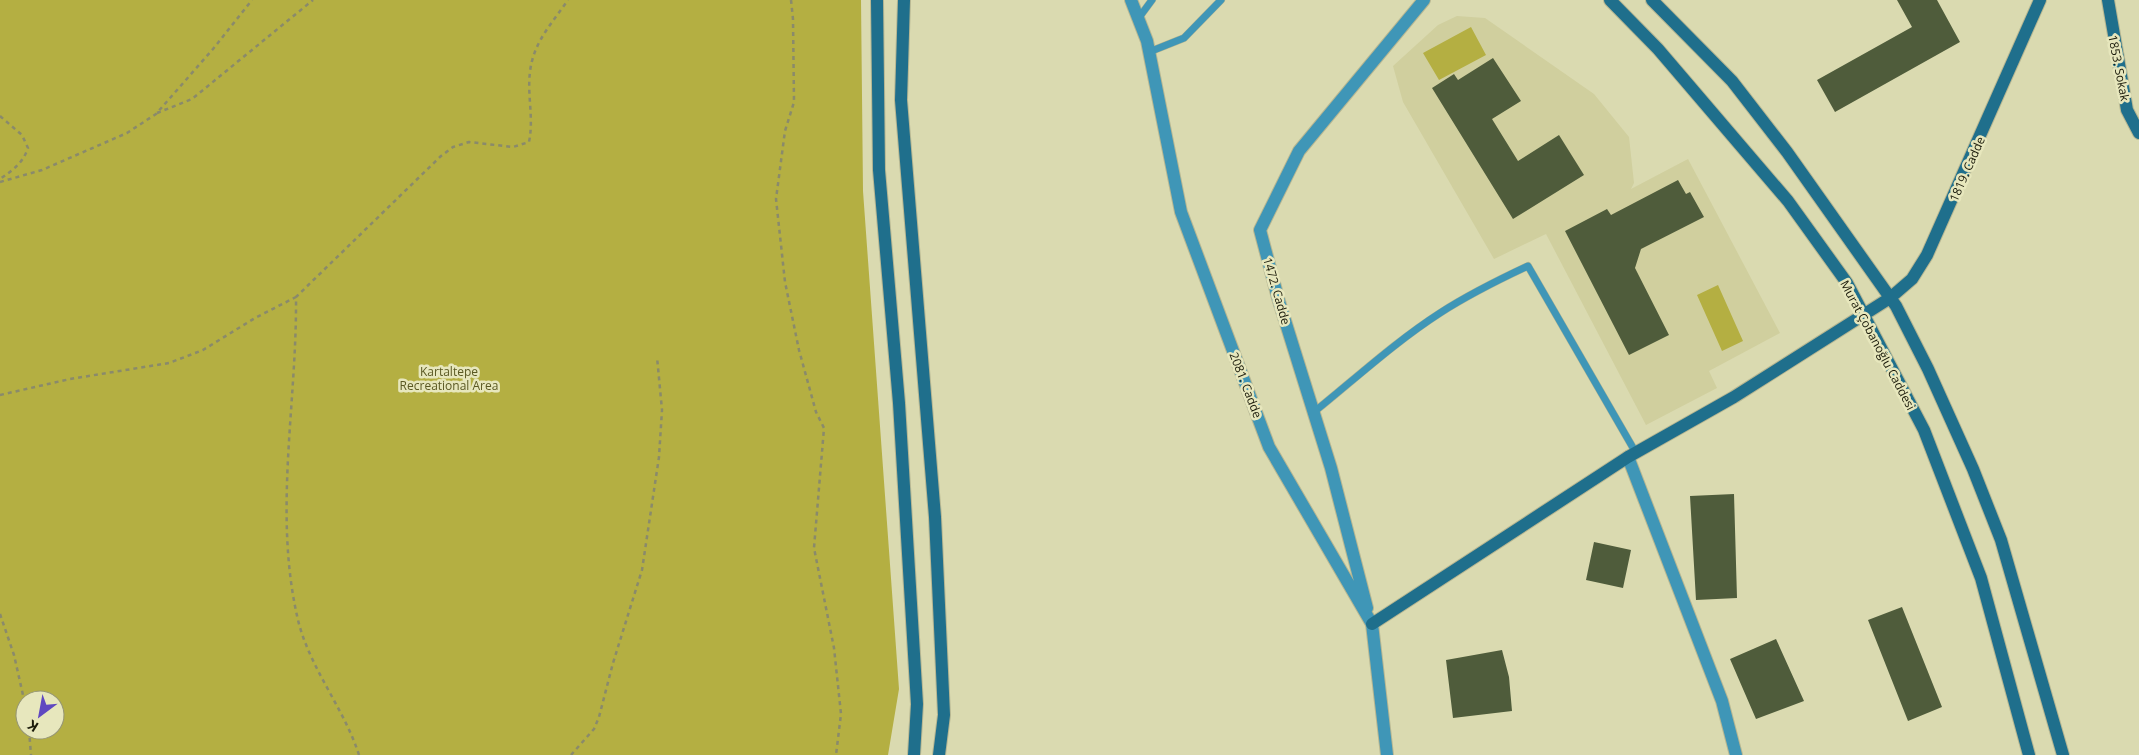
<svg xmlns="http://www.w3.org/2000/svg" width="2139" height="755" viewBox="0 0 2139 755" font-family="'Open Sans',sans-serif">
<rect width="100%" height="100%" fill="#dadab0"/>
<!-- built -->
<path fill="#d0cf9e" d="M1457 16 1485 18 1594 94 1629 137 1634 183 1631 189 1688 159 1780 333 1709 371 1717 388 1646 425 1546 234 1494 259 1403 102 1393 66 1438 25Z"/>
<!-- green -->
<path fill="#b4af42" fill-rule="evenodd" d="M0 0H861L863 191 899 689 888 755H0ZM25 700H55V730H25Z
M1471 27 1486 55 1439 80 1423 53Z
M1718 285 1743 341 1722 351 1697 295Z"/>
<!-- building -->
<path fill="#4f5c3b" d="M1897 0H1937L1960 42 1835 112 1817 80 1912 27Z
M1493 58 1521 101 1492 119 1518 161 1559 135 1584 175 1513 219 1432 88 1454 74 1458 80Z
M1678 180 1686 194 1690 192 1704 217 1641 249 1635 268 1669 335 1629 355 1565 231 1607 209 1611 215Z
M1734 494 1737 598 1696 600 1690 496Z
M1594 542 1631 550 1623 588 1586 580Z
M1902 607 1942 707 1908 721 1868 620Z
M1776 639 1804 701 1756 719 1730 659Z
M1502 650 1509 677 1512 711 1453 718 1446 660Z"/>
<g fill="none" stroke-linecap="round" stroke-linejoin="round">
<!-- lane casing -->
<g stroke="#b7b792" stroke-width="8">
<path id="lane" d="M1138 19 1152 0
M1149 52 1184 38 1221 0
M1314 412C1355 379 1395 342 1440 313 1468 295 1498 280 1528 266L1636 453"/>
</g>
<!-- street casing -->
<g stroke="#b7b792" stroke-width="14">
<path id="street" d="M1131 0 1147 41 1181 212 1269 447 1372 624 1387 755
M1628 457 1722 701 1736 755
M1367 608 1331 468 1278 298 1260 230 1299 151 1424 0"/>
</g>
<!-- secondary casing -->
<g stroke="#b7b792" stroke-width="14">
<path id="secondary" d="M877 0 879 170 899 403 917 704 914 755
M904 0 901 100 935 517 944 715 939 755
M1610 0 1658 49 1788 201 1847 283 1924 430 1981 578 2029 755
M1652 0 1732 81 1787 152 1896 306 1928 369 1973 469 2001 540 2063 755
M2108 0 2127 110 2139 133
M1372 624 1628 457 1734 397 1890 298 1912 279 1927 255 2040 0"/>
</g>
<!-- path -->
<path stroke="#8a8a6b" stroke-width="2.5" stroke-dasharray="4 4" stroke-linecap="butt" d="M791 0 793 19 794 102 785 131 776 199 785 282 799 350 816 412 824 428 814 548 834 648 841 714 836 755
M157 113 192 99 313 0
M0 116 22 135 28 148C23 163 13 170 0 179
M0 182 42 170 127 133 156 114 213 49 252 0
M0 395 70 379 169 363 203 350 255 318 296 297
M0 614 14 655 25 704
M29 730 31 755
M359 755C344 708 310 669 298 620 273 514 297 404 296 297L441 156 453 147 469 142 513 147 529 142C534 118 527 95 530 72 533 43 552 23 568 0
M571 755 594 729 599 717 613 663 642 570 659 457 662 410 657 357"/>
<!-- lane -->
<use href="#lane" stroke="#3f96b7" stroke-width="7"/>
<!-- street -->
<use href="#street" stroke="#3f96b7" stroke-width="12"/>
<!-- secondary -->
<use href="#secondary" stroke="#1f6f8c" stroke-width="12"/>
</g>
<g text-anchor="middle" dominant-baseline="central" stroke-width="5" stroke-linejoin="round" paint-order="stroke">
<!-- street labels -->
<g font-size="12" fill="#1a1a0a" stroke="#e7e7bd">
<text transform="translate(2119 68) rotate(79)">1853. Sokak</text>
<text transform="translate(1967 169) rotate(-66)">1819. Cadde</text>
<text transform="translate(1277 291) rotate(74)">1472. Cadde</text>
<text transform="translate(1878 345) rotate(62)">Murat Çobanoğlu Caddesi</text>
<text transform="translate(1246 385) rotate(69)">2081. Cadde</text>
</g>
<!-- park labels -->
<g font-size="12" fill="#5a5823" stroke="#e7e7bd">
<text x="449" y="371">Kartaltepe<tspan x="449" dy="14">Recreational Area</tspan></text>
</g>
</g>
<!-- north arrow -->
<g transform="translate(40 715) rotate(212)"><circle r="24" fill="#e7e7bd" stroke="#959575"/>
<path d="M0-4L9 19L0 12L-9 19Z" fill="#5f48c0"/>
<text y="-8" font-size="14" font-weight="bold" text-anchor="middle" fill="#1a1a0a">K</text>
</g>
</svg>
